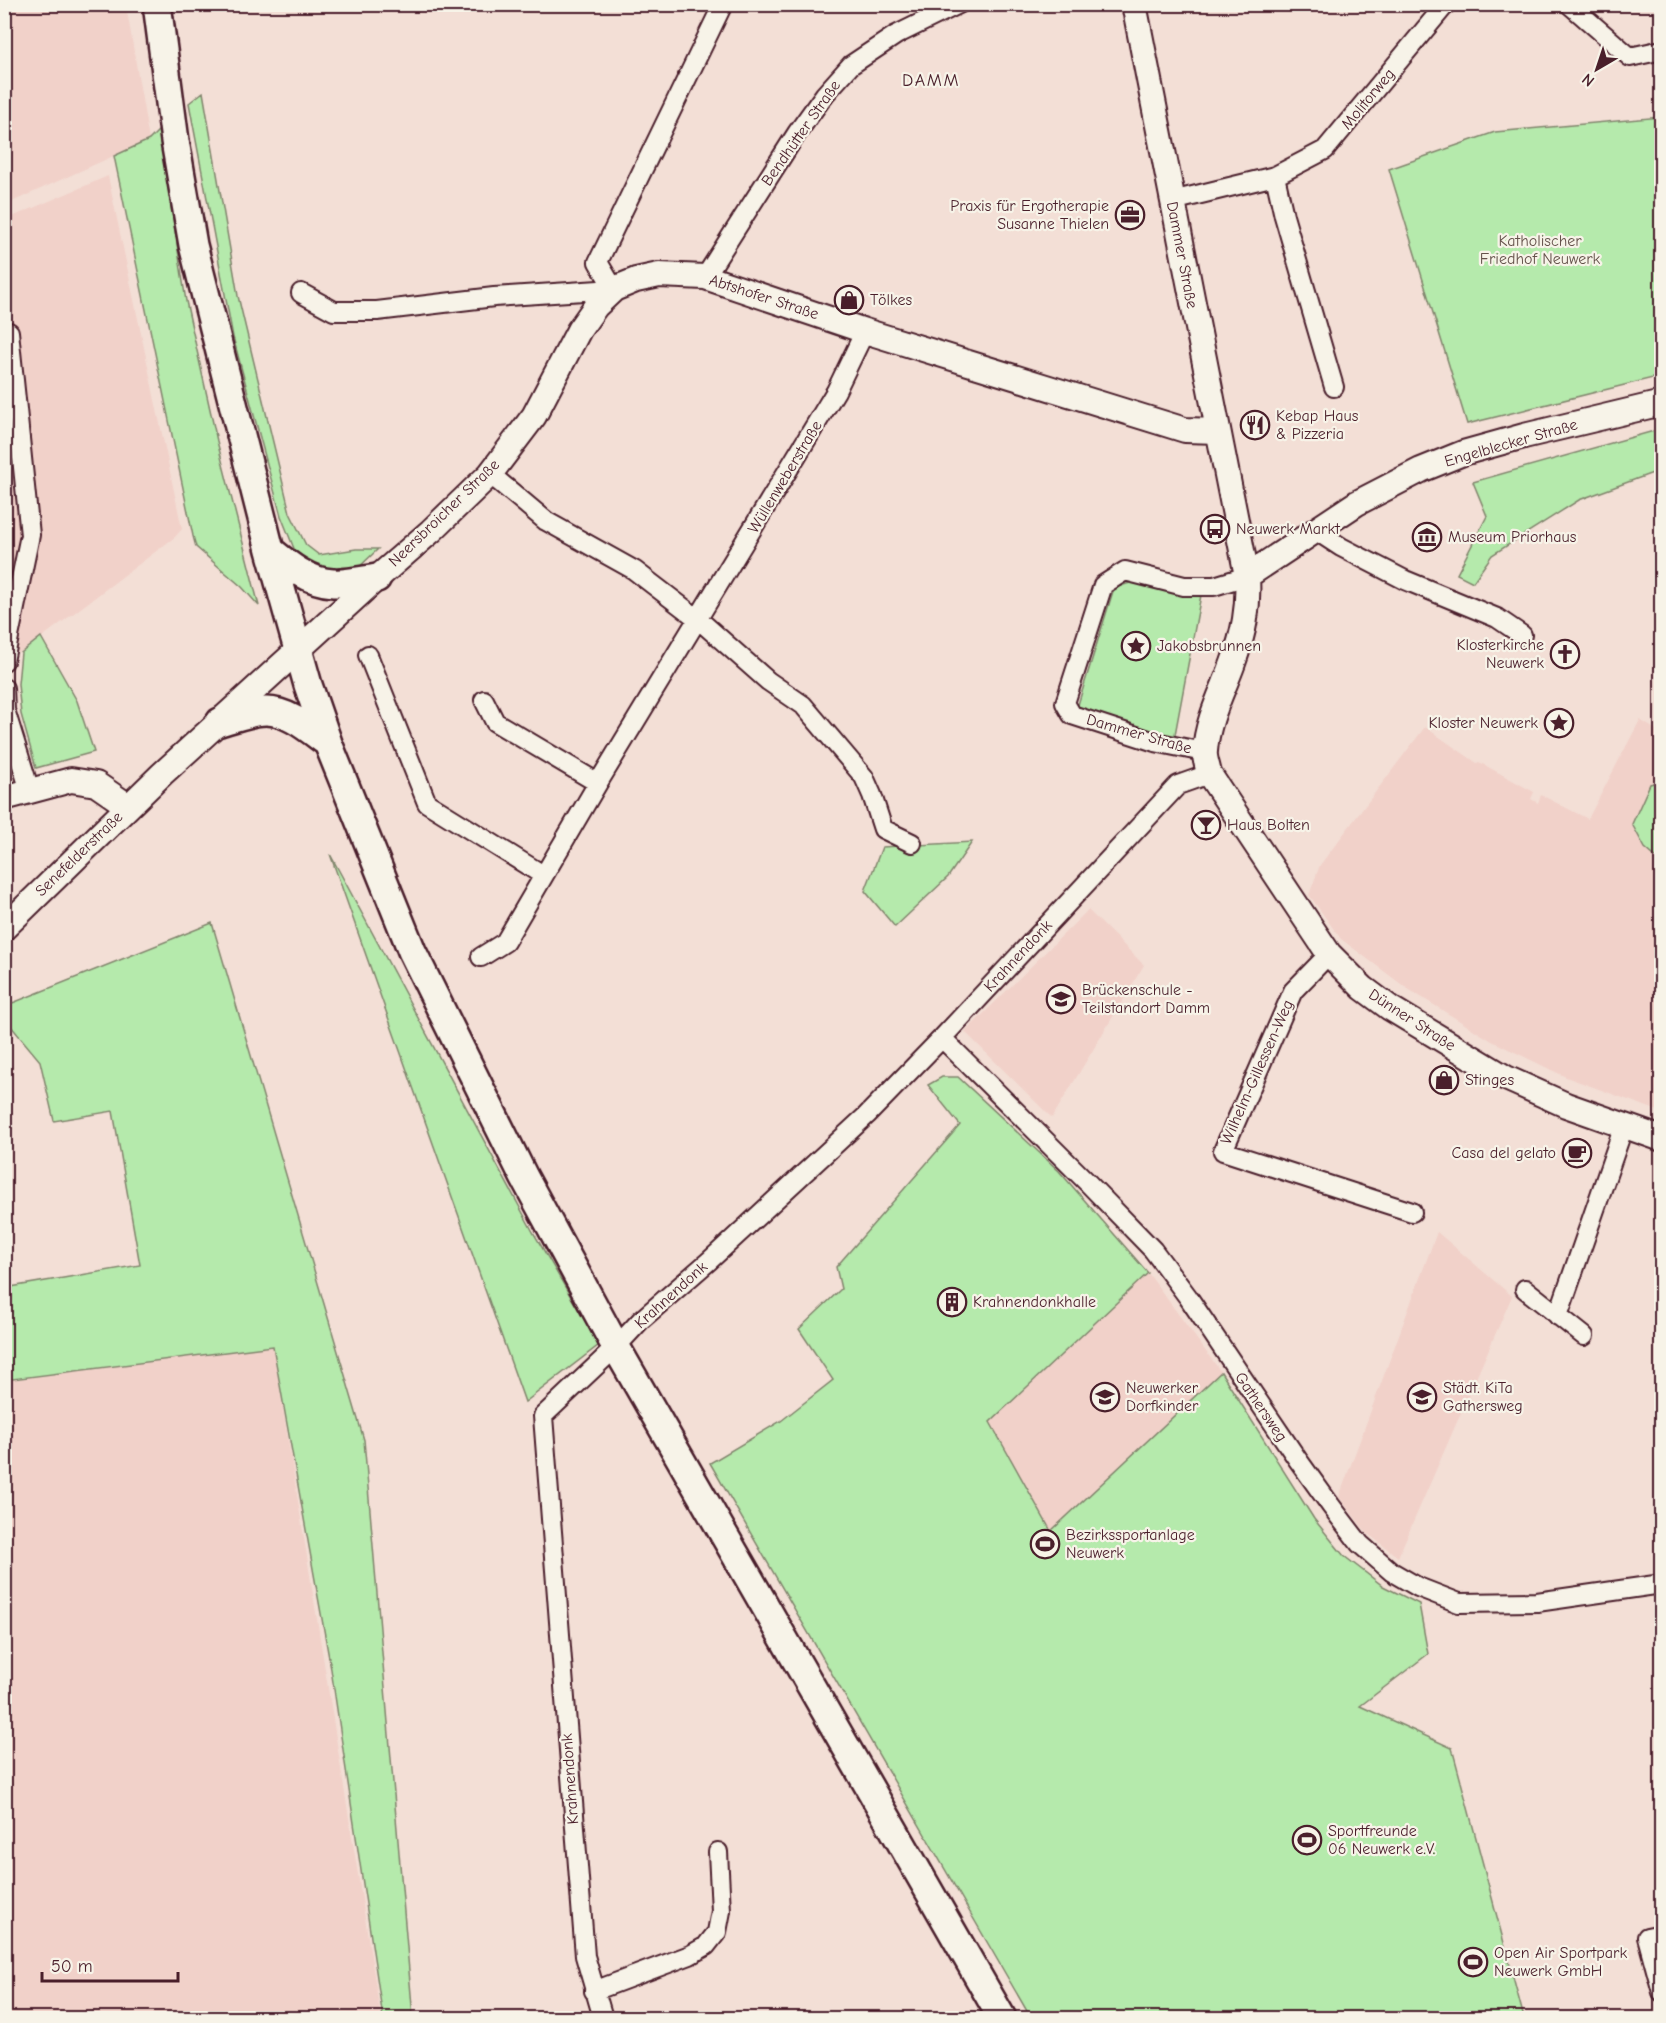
<svg xmlns="http://www.w3.org/2000/svg" width="1666" height="2023" viewBox="0 0 1666 2023" font-family="'Comic Neue',sans-serif">
<rect width="100%" height="100%" fill="#f3dfd6"/>
<filter id="ink" filterUnits="userSpaceOnUse"><feTurbulence type="fractalNoise" baseFrequency=".0167" numOctaves="2"/><feDisplacementMap in="SourceGraphic" scale="12" xChannelSelector="R" yChannelSelector="G"/><feConvolveMatrix kernelMatrix="1 2 1 2 8 2 1 2 1" color-interpolation-filters="sRGB"/></filter>
<g filter="url(#ink)">
<!-- built -->
<path fill="#f1d1c9" d="M4 5H126L149 140 5 205Z
M108 176 182 529 175 537 21 653 5 650V220Z
M1640 720 1661 733V1112L1566 1077 1492 1041 1405 987 1341 939 1309 895 1320 865 1425 727 1477 763 1479 762 1534 792 1531 799 1538 803 1541 795 1588 819Z
M1088 910 1144 965 1052 1118 965 1032Z
M1437 1232 1512 1296 1398 1557 1367 1533 1339 1497Z
M1148 1273 1221 1372 1051 1531 989 1422Z
M273 1345 381 2018H5L4 1380Z"/>
<!-- green -->
<path fill="#b5eaac" stroke="#80846c" stroke-width="1.5" d="M203 92 238 296 290 513 306 545 319 555 356 549H378L354 572 334 575 291 556 295 551 281 516 233 337 189 103Z
M1661 117V376L1467 424 1389 169 1495 132Z
M159 130 186 301 217 441 259 606 242 587 196 547 193 536 114 156 149 140Z
M1661 429V470L1579 500 1492 555 1473 582 1457 574 1487 516 1473 482Z
M1133 582 1201 595 1174 740 1077 708 1114 588Z
M41 637 77 701 94 752 36 768 21 714 18 684 21 653Z
M1661 781H1662L1661 862 1645 848 1632 824 1650 784Z
M972 842 948 877 895 927 865 891 882 847Z
M330 854 533 1232 599 1345 525 1402Z
M212 923 364 1440 413 2018H383L331 1669 273 1346 5 1380V1288L140 1265 113 1111 54 1121 40 1061 5 1019V1006Z
M942 1077H958L1059 1171 1148 1273 990 1422 1051 1531 1221 1372 1314 1519 1344 1556 1383 1586 1419 1604 1428 1654 1360 1706 1452 1748 1524 2018H1031L710 1463 781 1421 833 1380 799 1329 841 1289 836 1267 960 1125 928 1085Z"/>
<g fill="none" stroke-linecap="round" stroke-linejoin="round">
<!-- minor casing -->
<g stroke="#4a1f2b" stroke-width="22">
<path id="minor" d="M1569 4 1630 57 1662 50
M1275 176 1284 216 1334 387
M1172 201 1275 176 1325 150 1446 4
M705 277 797 133 825 94 851 65 896 35 959 4
M301 293 334 311H377L494 297 614 289 598 262 723 4
M490 474 546 521 634 570 698 619 768 681 803 705 864 777 872 795 883 829 912 843
M1315 530 1341 547 1405 580 1497 618 1522 635
M368 655 427 803 543 875
M4 661 30 535 9 332
M4 688 5 710 30 791
M484 700 495 722 598 783
M1204 752 1155 742 1072 715 1065 703 1103 585 1125 571 1184 586H1214L1247 576
M1329 954 1293 991 1223 1151 1412 1212
M481 957 505 942 598 783 836 391 865 331
M942 1038 1086 1181 1153 1250 1188 1297 1298 1460 1331 1506 1360 1544 1392 1572 1418 1587 1459 1603 1537 1602 1662 1584
M1525 1289 1584 1336
M1558 1316 1624 1126
M1662 1934 1647 1937 1662 1992
M594 1991 690 1955 706 1946 717 1932 721 1911 718 1852
M603 2018 585 1956 543 1416 616 1347 641 1320 709 1261 867 1115 942 1038 1178 785 1209 774"/>
</g>
<!-- tertiary casing -->
<g stroke="#4a1f2b" stroke-width="28">
<path id="tertiary" d="M1134 4 1247 576C1249 607 1244 633 1233 663 1223 691 1207 720 1205 751 1204 758 1208 767 1209 774L1329 954 1363 988 1390 1008 1506 1078 1566 1105 1662 1139
M1247 576 1357 503 1421 470 1463 453 1524 436 1662 403
M4 798 71 780 96 784 128 806
M4 928 162 774 377 578 431 531 490 474 534 416 579 330 596 306 614 289 636 280 659 275 705 277 865 331 1185 430 1218 431"/>
</g>
<!-- secondary casing -->
<g stroke="#4a1f2b" stroke-width="32">
<path id="secondary" d="M157 4 175 141 193 245 270 550 308 685 328 743 412 951 524 1177 616 1347 1002 2018
M270 550C288 565 309 582 333 583 347 584 363 580 377 578
M220 722C234 718 251 711 266 711 289 711 310 730 328 743"/>
</g>
<!-- minor -->
<use href="#minor" stroke="#f7f3e8" stroke-width="18"/>
<!-- tertiary -->
<use href="#tertiary" stroke="#f7f3e8" stroke-width="24"/>
<!-- secondary -->
<use href="#secondary" stroke="#f7f3e8" stroke-width="27"/>
</g>
</g>
<!-- icons -->
<defs>
<g id="office-ring" transform="scale(1.5)"><circle r="9.5" fill="#f7f3e8" stroke="#4a1f2b" stroke-width="1.5"/><path d="M-6-3h4V-5.5h4V-3h4V5H-6ZM-1-4.5V-3h2v-1.5ZM-6 0V1H6V0Z" fill="#4a1f2b"/></g>
<g id="shop-ring" transform="scale(1.5)"><circle r="9.5" fill="#f7f3e8" stroke="#4a1f2b" stroke-width="1.5"/><path d="M-5-2.5h2.3a2.7 3.5 0 0 1 5.4 0H5L5.5 6h-11ZM-1.5-2.5h3a1.5 2.3 0 0 0-3 0Z" fill="#4a1f2b"/></g>
<g id="restaurant-ring" transform="scale(1.5)"><circle r="9.5" fill="#f7f3e8" stroke="#4a1f2b" stroke-width="1.5"/><path d="M-5-6h1v4h1v-4h1v4h1v-4h1v5L-1.5 .5V6h-2V.5L-5-1ZM5-6V6H3V1.5H1.5Q1.5-4 5-6Z" fill="#4a1f2b"/></g>
<g id="bus-ring" transform="scale(1.5)"><circle r="9.5" fill="#f7f3e8" stroke="#4a1f2b" stroke-width="1.5"/><path d="M-5-6H5V4H4V6H2V4H-2V6H-4V4H-5ZM-3.5-4V0h7V-4ZM-3.5 1.2v1.5H-2V1.2ZM2 1.2v1.5H3.5V1.2Z" fill="#4a1f2b"/></g>
<g id="museum-ring" transform="scale(1.5)"><circle r="9.5" fill="#f7f3e8" stroke="#4a1f2b" stroke-width="1.5"/><path d="M0-6L6-3V-2H-6V-3ZM-5-1h2V3h-2ZM-1-1h2V3h-2ZM3-1h2V3H3ZM-6 4H6V6H-6Z" fill="#4a1f2b"/></g>
<g id="sight-ring" transform="scale(1.5)"><circle r="9.5" fill="#f7f3e8" stroke="#4a1f2b" stroke-width="1.5"/><path d="M0-6L1.8-2.2L6-1.7L2.9 1.2L3.7 5.4L0 3.3L-3.7 5.4L-2.9 1.2L-6-1.7L-1.8-2.2Z" fill="#4a1f2b"/></g>
<g id="church-ring" transform="scale(1.5)"><circle r="9.5" fill="#f7f3e8" stroke="#4a1f2b" stroke-width="1.5"/><path d="M-1.2-6h2.4v3.5h3.3v2.4h-3.3V6h-2.4V-.1h-3.3v-2.4h3.3Z" fill="#4a1f2b"/></g>
<g id="bar-ring" transform="scale(1.5)"><circle r="9.5" fill="#f7f3e8" stroke="#4a1f2b" stroke-width="1.5"/><path d="M-6-5H6L.8 .8V4.5H3.5V6h-7V4.5H-.8V.8Z" fill="#4a1f2b"/></g>
<g id="school-ring" transform="scale(1.5)"><circle r="9.5" fill="#f7f3e8" stroke="#4a1f2b" stroke-width="1.5"/><path d="M0-5L7-2L0 1L-7-2ZM-4 1L0 2.5L4 1V4Q0 6-4 4Z" fill="#4a1f2b"/></g>
<g id="cafe-ring" transform="scale(1.5)"><circle r="9.5" fill="#f7f3e8" stroke="#4a1f2b" stroke-width="1.5"/><path d="M-5.5-4.5H6V0H3Q3 3.5 0 3.5H-2.5Q-5.5 3.5-5.5 0ZM3-3.2v2h1.7v-2ZM-6 4.5H4V6H-6Z" fill="#4a1f2b"/></g>
<g id="building-ring" transform="scale(1.5)"><circle r="9.5" fill="#f7f3e8" stroke="#4a1f2b" stroke-width="1.5"/><path d="M-4-6H4V6H1V3H-1V6H-4ZM-2.5-4.3h1.7v1.8h-1.7ZM.8-4.3h1.7v1.8H.8ZM-2.5-1h1.7V.8h-1.7ZM.8-1h1.7V.8H.8Z" fill="#4a1f2b"/></g>
<g id="stadium-ring" transform="scale(1.5)"><circle r="9.5" fill="#f7f3e8" stroke="#4a1f2b" stroke-width="1.5"/><path d="M0-5a6.5 5 0 1 0 0 10a6.5 5 0 1 0 0-10ZM-3.5-1.8h7v3.6h-7Z" fill="#4a1f2b"/></g>
</defs>
<g fill-rule="evenodd">
<use href="#office-ring" x="1130" y="215"/>
<use href="#shop-ring" x="849" y="300"/>
<use href="#restaurant-ring" x="1255" y="425"/>
<use href="#bus-ring" x="1215" y="529"/>
<use href="#museum-ring" x="1427" y="537"/>
<use href="#sight-ring" x="1136" y="646"/>
<use href="#church-ring" x="1565" y="654"/>
<use href="#sight-ring" x="1559" y="723"/>
<use href="#bar-ring" x="1206" y="825"/>
<use href="#school-ring" x="1061" y="999"/>
<use href="#shop-ring" x="1444" y="1080"/>
<use href="#cafe-ring" x="1577" y="1153"/>
<use href="#building-ring" x="952" y="1302"/>
<use href="#school-ring" x="1105" y="1397"/>
<use href="#school-ring" x="1422" y="1397"/>
<use href="#stadium-ring" x="1045" y="1544"/>
<use href="#stadium-ring" x="1307" y="1840"/>
<use href="#stadium-ring" x="1473" y="1962"/>
</g>
<g text-anchor="middle" dominant-baseline="central" stroke-width="4.5" stroke-linejoin="round" paint-order="stroke">
<!-- street labels -->
<g font-size="16" fill="#4a1f2b" stroke="#f7f3e8">
<text transform="translate(1368 99) rotate(-50)">Molitorweg</text>
<text transform="translate(801 133) rotate(-55)">Bendhütter Straße</text>
<text transform="translate(1182 255) rotate(79)">Dammer Straße</text>
<text transform="translate(764 297) rotate(18)">Abtshofer Straße</text>
<text transform="translate(1511 443) rotate(-16)">Engelblecker Straße</text>
<text transform="translate(785 477) rotate(-59)">Wüllenweberstraße</text>
<text transform="translate(444 513) rotate(-44)">Neersbroicher Straße</text>
<text transform="translate(1139 734) rotate(16)">Dammer Straße</text>
<text transform="translate(79 854) rotate(-44)">Senefelderstraße</text>
<text transform="translate(1018 956) rotate(-47)">Krahnendonk</text>
<text transform="translate(1412 1020) rotate(33)">Dünner Straße</text>
<text transform="translate(1257 1072) rotate(-66)">Wilhelm-Gillessen-Weg</text>
<text transform="translate(671 1295) rotate(-42)">Krahnendonk</text>
<text transform="translate(1261 1407) rotate(56)">Gathersweg</text>
<text transform="translate(570 1779) rotate(-94)">Krahnendonk</text>
</g>
<!-- poi labels -->
<g font-size="16" fill="#4a1f2b" stroke="#f7f3e8" text-anchor="start">
<text x="1109" y="206" text-anchor="end">Praxis für Ergotherapie<tspan x="1109" dy="18">Susanne Thielen</tspan></text>
<text x="870" y="300">Tölkes</text>
<text x="1276" y="416">Kebap Haus<tspan x="1276" dy="18">&amp; Pizzeria</tspan></text>
<text x="1236" y="529">Neuwerk Markt</text>
<text x="1448" y="537">Museum Priorhaus</text>
<text x="1544" y="645" text-anchor="end">Klosterkirche<tspan x="1544" dy="18">Neuwerk</tspan></text>
<text x="1157" y="646">Jakobsbrunnen</text>
<text x="1538" y="723" text-anchor="end">Kloster Neuwerk</text>
<text x="1227" y="825">Haus Bolten</text>
<text x="1082" y="990">Brückenschule -<tspan x="1082" dy="18">Teilstandort Damm</tspan></text>
<text x="1465" y="1080">Stinges</text>
<text x="1556" y="1153" text-anchor="end">Casa del gelato</text>
<text x="973" y="1302">Krahnendonkhalle</text>
<text x="1126" y="1388">Neuwerker<tspan x="1126" dy="18">Dorfkinder</tspan></text>
<text x="1443" y="1388">Städt. KiTa<tspan x="1443" dy="18">Gathersweg</tspan></text>
<text x="1066" y="1535">Bezirkssportanlage<tspan x="1066" dy="18">Neuwerk</tspan></text>
<text x="1328" y="1831">Sportfreunde<tspan x="1328" dy="18">06 Neuwerk e.V.</tspan></text>
<text x="1494" y="1953">Open Air Sportpark<tspan x="1494" dy="18">Neuwerk GmbH</tspan></text>
</g>
<!-- park labels -->
<g font-size="16" fill="#65524b" stroke="#f7f3e8">
<text x="1540" y="241">Katholischer<tspan x="1540" dy="18">Friedhof Neuwerk</tspan></text>
</g>
<!-- neighbourhood labels -->
<g font-size="18" letter-spacing="1.5" fill="#4a1f2b" stroke="#f7f3e8">
<text x="931" y="80">DAMM</text>
</g>
</g>
<!-- margin -->
<rect width="1666" height="2023" fill="none" stroke="#f7f3e8" stroke-width="24"/>
<rect x="12" y="12" width="1642" height="1999" fill="none" stroke="#4a1f2b" stroke-width="2" filter="url(#ink)"/>
<!-- north arrow -->
<g transform="translate(1597 69) rotate(219)" stroke="#f7f3e8" stroke-width="4.5" paint-order="stroke">
<path d="M0-4.5L10 22L0 15L-10 22Z" fill="#4a1f2b"/>
<text y="-9" font-size="16" font-weight="bold" text-anchor="middle" fill="#4a1f2b">N</text>
</g>
<!-- scale -->
<path d="M42 1972v9h136v-9" fill="none" stroke="#4a1f2b" stroke-width="3"/>
<text x="51" y="1972" font-size="18" fill="#4a1f2b" stroke="#f7f3e8" stroke-width="4.5" paint-order="stroke">50 m</text>
</svg>
